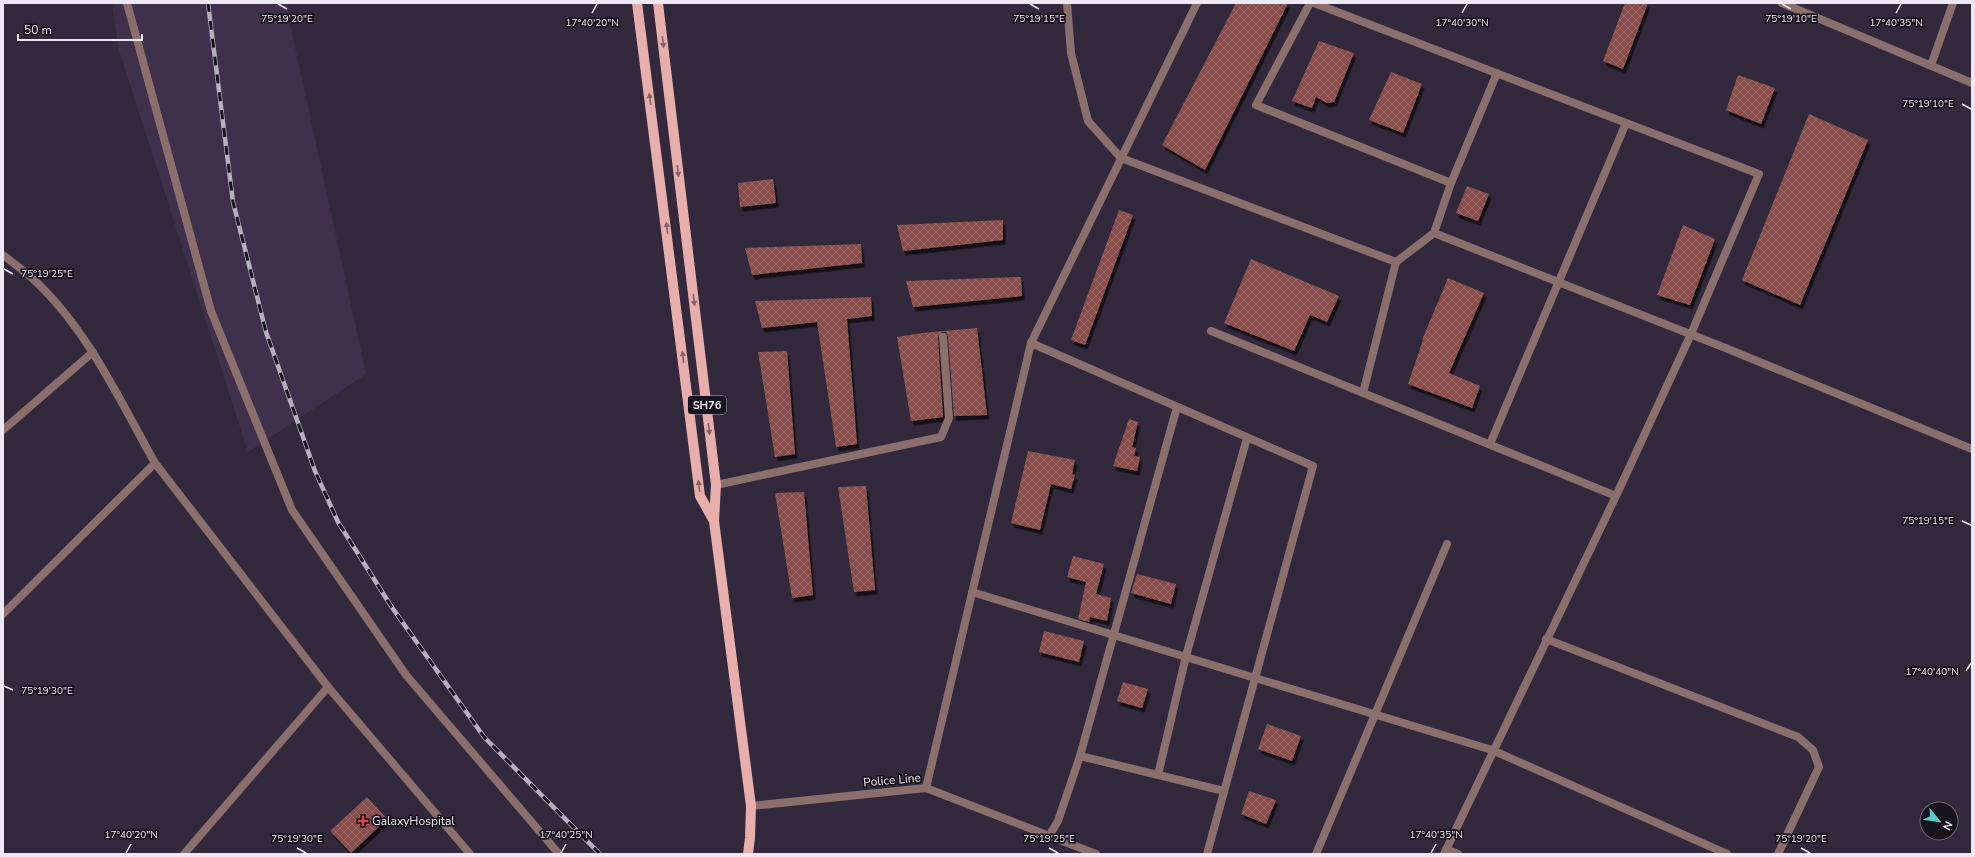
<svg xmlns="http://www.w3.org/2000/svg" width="1975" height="857" viewBox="0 0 1975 857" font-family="'Nunito Sans',sans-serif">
<defs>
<pattern id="building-cross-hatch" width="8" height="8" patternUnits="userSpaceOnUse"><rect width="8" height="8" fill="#884e4b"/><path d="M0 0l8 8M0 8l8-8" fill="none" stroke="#996866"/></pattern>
<filter id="shadow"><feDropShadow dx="2.5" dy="4.5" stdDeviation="0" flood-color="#0009"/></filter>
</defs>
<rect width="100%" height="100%" fill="#33293d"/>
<!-- built -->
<path fill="#3f314c" d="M112 3H288L290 24 366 374 248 452 119 50Z"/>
<!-- building -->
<path fill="url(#building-cross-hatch)" filter="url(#shadow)" d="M1236 3H1288L1205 170 1162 145Z
M1625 3H1648L1623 69 1603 61Z
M1319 41 1354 53 1334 102 1327 103 1316 97 1312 108 1292 101Z
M1391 72 1422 84 1403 133 1369 120Z
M1738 75 1775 88 1761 124 1726 110Z
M1809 114 1868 140 1800 305 1742 280Z
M773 179 776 203 740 207 738 183Z
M1467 186 1489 194 1478 221 1456 213Z
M1119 210 1133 215 1085 345 1071 340Z
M1003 220V240L903 251 897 225Z
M1683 225 1715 239 1690 305 1657 295Z
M861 244 862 263 752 275 745 248Z
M1251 259 1339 296 1327 322 1310 315 1294 351 1224 323Z
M1021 277 1022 296 913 307 906 281Z
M1448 278 1484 293 1449 373 1480 386 1472 408 1408 384 1423 340H1422Z
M871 297 872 316 847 319 857 444 836 447 817 322 762 328 755 301Z
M977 328 987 415 954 416 948 337 946 332H942L938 337 943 417 911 421 897 337 922 333Z
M787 351 795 454 775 457 758 352Z
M1129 419 1138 422 1132 447 1136 448 1134 456 1140 457 1137 471 1113 466Z
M1028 451 1075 460 1072 474 1075 475 1071 489 1051 484 1040 530 1011 523Z
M866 486 875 590 854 592 838 487Z
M804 492 813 595 792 598 775 493Z
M1073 556 1104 564 1096 594 1111 598 1107 621 1090 617 1089 622 1078 619 1086 582 1067 577Z
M1137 574 1176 584 1171 604 1131 593Z
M1044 631 1084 641 1079 662 1039 652Z
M1123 682 1148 689 1142 708 1117 701Z
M1267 724 1301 736 1292 761 1258 749Z
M1249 791 1276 800 1266 824 1241 814Z
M367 797 387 819 351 853 330 831Z"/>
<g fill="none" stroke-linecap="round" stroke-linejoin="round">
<!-- minor -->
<path stroke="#8b6f6d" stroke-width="8" d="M127 3 211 311 292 510 406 675 559 854
M1067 3 1071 53 1088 121 1121 158 1396 262 1434 233 1728 349 1972 449
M1310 3 1256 105 1451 183
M1314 3 1759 174 1691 334 1616 496 1444 854
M1782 3 1972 83
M1931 65 1953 3
M1434 233 1451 183 1497 73
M1211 331 1616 496
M1031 343 1313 466 1207 854
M1363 393 1396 262
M1177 407 1080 756 1224 791
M3 430 93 352
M1490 444 1626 123
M716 485 941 437 949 418 943 337
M972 592 1492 750 1727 854
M1546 639 1798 737 1813 750 1819 767 1778 854
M1158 775 1186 656 1247 438
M1049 836 1058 821 1080 756
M1446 849 1458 854
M184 854 328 687
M1316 854 1447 544"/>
<!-- tertiary -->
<path stroke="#8b6f6d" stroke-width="8" d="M3 255C13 263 23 270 32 278 87 328 119 399 155 463L3 614
M155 463 328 687 470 854
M926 788 1031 343 1197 3
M751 806 926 788 1096 854"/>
<!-- primary -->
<path stroke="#e8aeac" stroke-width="10" d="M637 3 700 496 714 521
M658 3 716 485 714 521 751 806 750 838 748 854"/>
<!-- rail casing -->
<g stroke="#b7afbf" stroke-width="4.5">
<path id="rail" d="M208 3 233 202 266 332 315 471 338 522 391 606 484 737 600 854"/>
</g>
<!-- rail -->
<use href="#rail" stroke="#18141d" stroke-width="3" stroke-dasharray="9" stroke-linecap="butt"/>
</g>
<!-- one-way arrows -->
<defs><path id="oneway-solid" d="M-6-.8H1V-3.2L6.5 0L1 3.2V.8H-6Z"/></defs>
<g fill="#806164">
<use href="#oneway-solid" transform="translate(663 42) rotate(83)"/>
<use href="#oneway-solid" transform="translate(650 99) rotate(-98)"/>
<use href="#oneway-solid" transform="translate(678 171) rotate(83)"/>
<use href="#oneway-solid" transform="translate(667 228) rotate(-97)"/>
<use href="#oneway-solid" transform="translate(694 300) rotate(83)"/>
<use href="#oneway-solid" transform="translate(683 357) rotate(-97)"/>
<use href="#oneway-solid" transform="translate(709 429) rotate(83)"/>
<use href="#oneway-solid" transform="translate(699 486) rotate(-97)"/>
</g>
<!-- ticks -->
<path fill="none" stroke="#eee7f5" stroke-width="1.5" d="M278 4 287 9M1030 4 1039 9M1782 4 1791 9M592 13 597 4M1462 13 1467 4M1896 13 1901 4M1962 104 1971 109M4 269 13 274M1962 521 1971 525M1966 671 1971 663M4 686 13 690M297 848 306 853M1049 848 1058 853M1801 848 1810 853M126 853 131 844M561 853 566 844M1431 853 1436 844"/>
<!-- markers -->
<path fill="#e0444e" stroke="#18141d" stroke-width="1.5" d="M361 815h4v4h4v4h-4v4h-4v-4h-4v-4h4z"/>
<g text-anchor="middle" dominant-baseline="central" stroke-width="3.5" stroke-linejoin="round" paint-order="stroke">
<!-- shield labels -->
<rect fill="#18141d" stroke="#aea8b4" stroke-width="1" x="688" y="396" width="38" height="18" rx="3"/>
<g font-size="11" font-weight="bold" fill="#eee7f5">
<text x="707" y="405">SH76</text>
</g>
<!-- street labels -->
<g font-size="12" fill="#eee7f5" stroke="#18141d">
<text transform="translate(892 780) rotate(-5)">Police Line</text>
</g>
<!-- poi labels -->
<g font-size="12" fill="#eee7f5" stroke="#18141d" text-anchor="start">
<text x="372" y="821">GalaxyHospital</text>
</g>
</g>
<g font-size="10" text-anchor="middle" fill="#eee7f5" stroke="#18141d" stroke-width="3.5" stroke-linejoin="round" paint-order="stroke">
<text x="1791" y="22">75°19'10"E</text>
<text x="287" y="22">75°19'20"E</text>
<text x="1039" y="22">75°19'15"E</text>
<text x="592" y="26">17°40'20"N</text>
<text x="1462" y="26">17°40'30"N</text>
<text x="1896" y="26">17°40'35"N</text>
<text x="1928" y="107">75°19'10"E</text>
<text x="47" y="277">75°19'25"E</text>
<text x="1928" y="524">75°19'15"E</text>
<text x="1932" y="675">17°40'40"N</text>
<text x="47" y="694">75°19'30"E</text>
<text x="131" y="838">17°40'20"N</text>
<text x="566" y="838">17°40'25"N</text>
<text x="1436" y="838">17°40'35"N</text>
<text x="297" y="842">75°19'30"E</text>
<text x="1049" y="842">75°19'25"E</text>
<text x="1801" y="842">75°19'20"E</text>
</g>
<!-- border -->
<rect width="1975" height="857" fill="none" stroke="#eee7f5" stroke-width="8"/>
<!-- north arrow -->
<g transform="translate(1939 821) rotate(119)"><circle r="19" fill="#18141d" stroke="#6e6873"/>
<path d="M0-3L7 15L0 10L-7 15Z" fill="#53cdcb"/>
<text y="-6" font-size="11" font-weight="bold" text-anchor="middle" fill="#eee7f5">N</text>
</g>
<!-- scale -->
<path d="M18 34v6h124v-6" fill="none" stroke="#eee7f5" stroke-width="2"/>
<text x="24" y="34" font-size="12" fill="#eee7f5" stroke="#18141d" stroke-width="3" paint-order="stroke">50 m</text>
</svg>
